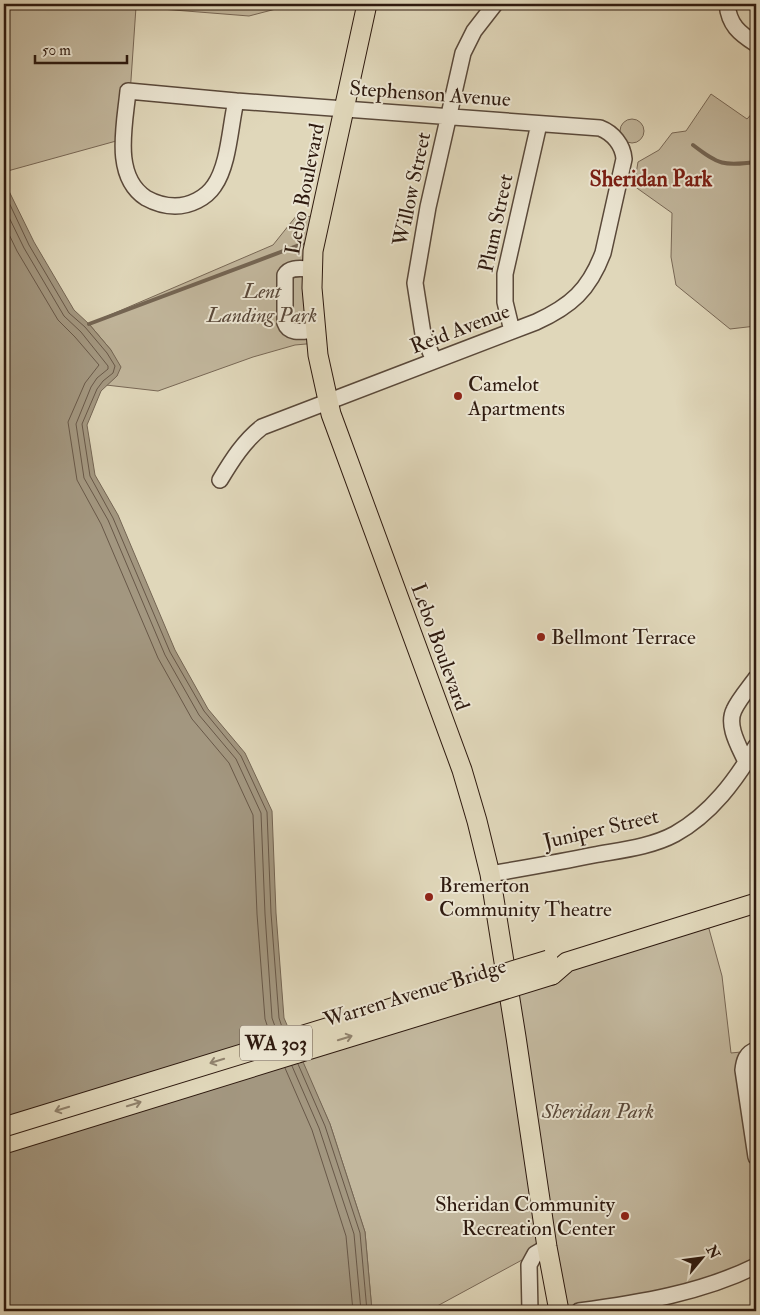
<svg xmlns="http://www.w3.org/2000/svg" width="760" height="1315" viewBox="0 0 760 1315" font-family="'IM FELL Double Pica',serif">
<rect width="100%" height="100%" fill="#e0d7ba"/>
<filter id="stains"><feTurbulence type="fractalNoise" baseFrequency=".004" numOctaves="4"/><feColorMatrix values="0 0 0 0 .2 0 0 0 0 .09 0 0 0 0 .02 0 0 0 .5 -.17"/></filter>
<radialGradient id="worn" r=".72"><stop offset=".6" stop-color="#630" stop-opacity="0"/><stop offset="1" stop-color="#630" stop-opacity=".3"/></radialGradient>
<!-- green -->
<path fill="#c2b79d" stroke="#786856" d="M4 4H295L249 16 136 7 127 138 4 172Z
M711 94 747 119 756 109V326L730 329 676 285 671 257 672 213 634 186 638 162 659 150 672 133 686 131Z
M620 131a12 12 0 1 1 24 0a12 12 0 1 1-24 0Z
M297 215 320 218 317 343 295 345 253 357 158 391 106 385 117 376 111 350 89 324 273 245Z
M706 918 722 976 731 1053 751 1051 744 1060 756 1157V1266L579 1311H559L546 1247 428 1311H372L365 1232 330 1124 298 1053Z"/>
<!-- water -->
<path fill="#a39780" stroke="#746553" d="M4 181 34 242 74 310 89 324 111 350 121 367 117 376 101 391 87 425 95 475 118 515 175 650 208 709 245 753 272 811 276 913 284 1018 330 1124 365 1232 372 1311H4Z"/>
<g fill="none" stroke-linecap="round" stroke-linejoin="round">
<!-- shore -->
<path stroke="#685848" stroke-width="1" d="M4 192 29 245 69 313 85 327 107 353 115 366 113 373 103 381 97 389 82 424 90 476 113 518 170 652 204 711 241 756 267 812 271 913 279 1018 283 1030
M4 207 24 248 64 316 81 332 108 366V369L97 378 91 387 76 424 84 478 108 520 165 655 199 715 236 759 261 813 265 914 272 1018 277 1032
M4 224 17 251 58 320 75 337 99 365 85 383 68 422 77 480 101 524 158 658 192 719 229 763 253 815 257 914 265 1019 270 1034
M298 1064 325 1126 360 1233 367 1311
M292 1066 319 1128 354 1234 361 1311
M285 1068 312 1130 346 1236 353 1311"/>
<!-- stream -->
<path stroke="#746553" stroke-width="4" d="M693 145C719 165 723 166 756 162
M89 324 302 244"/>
<!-- minor casing -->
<g stroke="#5a493a" stroke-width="18">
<path id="minor" d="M727 4C729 25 739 33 756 44
M312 269C302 269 290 266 285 275V323C289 335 304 331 315 330
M512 331 505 302V274L539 124
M434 361 423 334 415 283 428 207 463 53 474 31 495 4
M220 480C232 460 244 441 262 427L536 322C571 306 589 290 603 253L624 159C623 145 613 133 600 128L236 101C230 126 229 165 214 186 206 198 190 206 175 206 164 206 155 203 146 198 112 176 125 124 128 91L236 101
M746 762C740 748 726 726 734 710 739 699 749 688 756 678
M490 874C525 868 560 862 594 855 621 850 651 847 675 834 711 814 736 780 756 746
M756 1050C746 1053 744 1061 743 1070L756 1157
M530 1311 529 1265 535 1254 547 1247
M579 1311C640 1303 701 1293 756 1266"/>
</g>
<!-- major casing -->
<g stroke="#2e1a0f" stroke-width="21">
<path id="major" d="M367 4 313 251 312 288 318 355 331 414 462 770 477 821 490 874 516 1037 547 1247 559 1311
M552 975 567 962 756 903
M4 1144 298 1053"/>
</g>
<!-- minor -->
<use href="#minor" stroke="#ebe5d2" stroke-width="15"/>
<!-- major -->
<use href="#major" stroke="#e0d7ba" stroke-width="19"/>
<!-- major-bridge casing -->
<g stroke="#2e1a0f" stroke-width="21" stroke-linecap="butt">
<path id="major-bridge" d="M298 1053 552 975
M4 1127 548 960"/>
</g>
<!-- major-bridge -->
<use href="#major-bridge" stroke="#e0d7ba" stroke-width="19"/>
</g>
<!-- one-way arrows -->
<defs><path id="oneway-shaft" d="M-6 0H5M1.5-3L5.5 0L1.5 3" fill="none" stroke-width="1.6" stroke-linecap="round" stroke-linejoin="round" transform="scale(1.25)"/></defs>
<g stroke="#90826d">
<use href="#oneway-shaft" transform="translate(345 1038) rotate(-17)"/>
<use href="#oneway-shaft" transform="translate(217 1061) rotate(163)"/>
<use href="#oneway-shaft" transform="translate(134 1104) rotate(-17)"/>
<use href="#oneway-shaft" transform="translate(62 1109) rotate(163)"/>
</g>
<!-- markers -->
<g fill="#8f2418" stroke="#ebe5d2" stroke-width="2">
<circle cx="458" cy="396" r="5"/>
<circle cx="541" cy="637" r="5"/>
<circle cx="429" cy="897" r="5"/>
<circle cx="625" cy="1216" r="5"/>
</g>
<g text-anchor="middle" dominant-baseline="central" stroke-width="4" stroke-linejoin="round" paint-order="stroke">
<!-- shield labels -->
<rect fill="#ebe5d2" stroke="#67574a" stroke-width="1" x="240" y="1025.5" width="72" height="35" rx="4"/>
<g font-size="20" font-weight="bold" fill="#2e1a0f">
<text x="276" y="1043">WA 303</text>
</g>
<!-- street labels -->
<g font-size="21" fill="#2e1a0f" stroke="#ebe5d2">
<text transform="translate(430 94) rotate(4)">Stephenson Avenue</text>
<text transform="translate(305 189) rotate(-79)">Lebo Boulevard</text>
<text transform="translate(412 189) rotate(-78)">Willow Street</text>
<text transform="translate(496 223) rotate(-78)">Plum Street</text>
<text transform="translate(460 329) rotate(-21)">Reid Avenue</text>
<text transform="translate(440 647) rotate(70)">Lebo Boulevard</text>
<text transform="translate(601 829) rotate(-13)">Juniper Street</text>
<text transform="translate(415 993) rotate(-17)">Warren Avenue Bridge</text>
</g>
<!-- park labels -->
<g font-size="21" font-style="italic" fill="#5a493a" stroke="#ebe5d2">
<text x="262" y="291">Lent<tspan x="262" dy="24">Landing Park</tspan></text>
<text x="598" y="1111">Sheridan Park</text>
</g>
<!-- poi labels -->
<g font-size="21" fill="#2e1a0f" stroke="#ebe5d2" text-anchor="start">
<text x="468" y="384">Camelot<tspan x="468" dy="24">Apartments</tspan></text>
<text x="551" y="637">Bellmont Terrace</text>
<text x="439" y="885">Bremerton<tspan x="439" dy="24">Community Theatre</tspan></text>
<text x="615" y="1204" text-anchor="end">Sheridan Community<tspan x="615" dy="24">Recreation Center</tspan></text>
</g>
<!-- neighbourhood labels -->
<g font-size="22" font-weight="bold" fill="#7a1f14" stroke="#ebe5d2">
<text x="651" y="179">Sheridan Park</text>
</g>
</g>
<!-- margin -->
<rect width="760" height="1315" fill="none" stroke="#e0d7ba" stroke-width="20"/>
<rect x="5" y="5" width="750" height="1305" fill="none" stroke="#2e1a0f" stroke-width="2.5"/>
<rect x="10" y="10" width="740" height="1295" fill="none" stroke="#2e1a0f"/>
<!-- north arrow -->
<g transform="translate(702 1258) rotate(61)" stroke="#ebe5d2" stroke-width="4" paint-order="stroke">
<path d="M0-4L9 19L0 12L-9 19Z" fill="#2e1a0f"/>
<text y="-8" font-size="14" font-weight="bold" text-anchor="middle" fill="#2e1a0f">N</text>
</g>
<!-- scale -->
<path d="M35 55v8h92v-8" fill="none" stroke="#2e1a0f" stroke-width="2.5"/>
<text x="42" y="55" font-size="15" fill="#2e1a0f" stroke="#ebe5d2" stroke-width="4" paint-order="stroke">50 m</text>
<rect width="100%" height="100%" filter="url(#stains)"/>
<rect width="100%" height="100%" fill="url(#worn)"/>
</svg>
